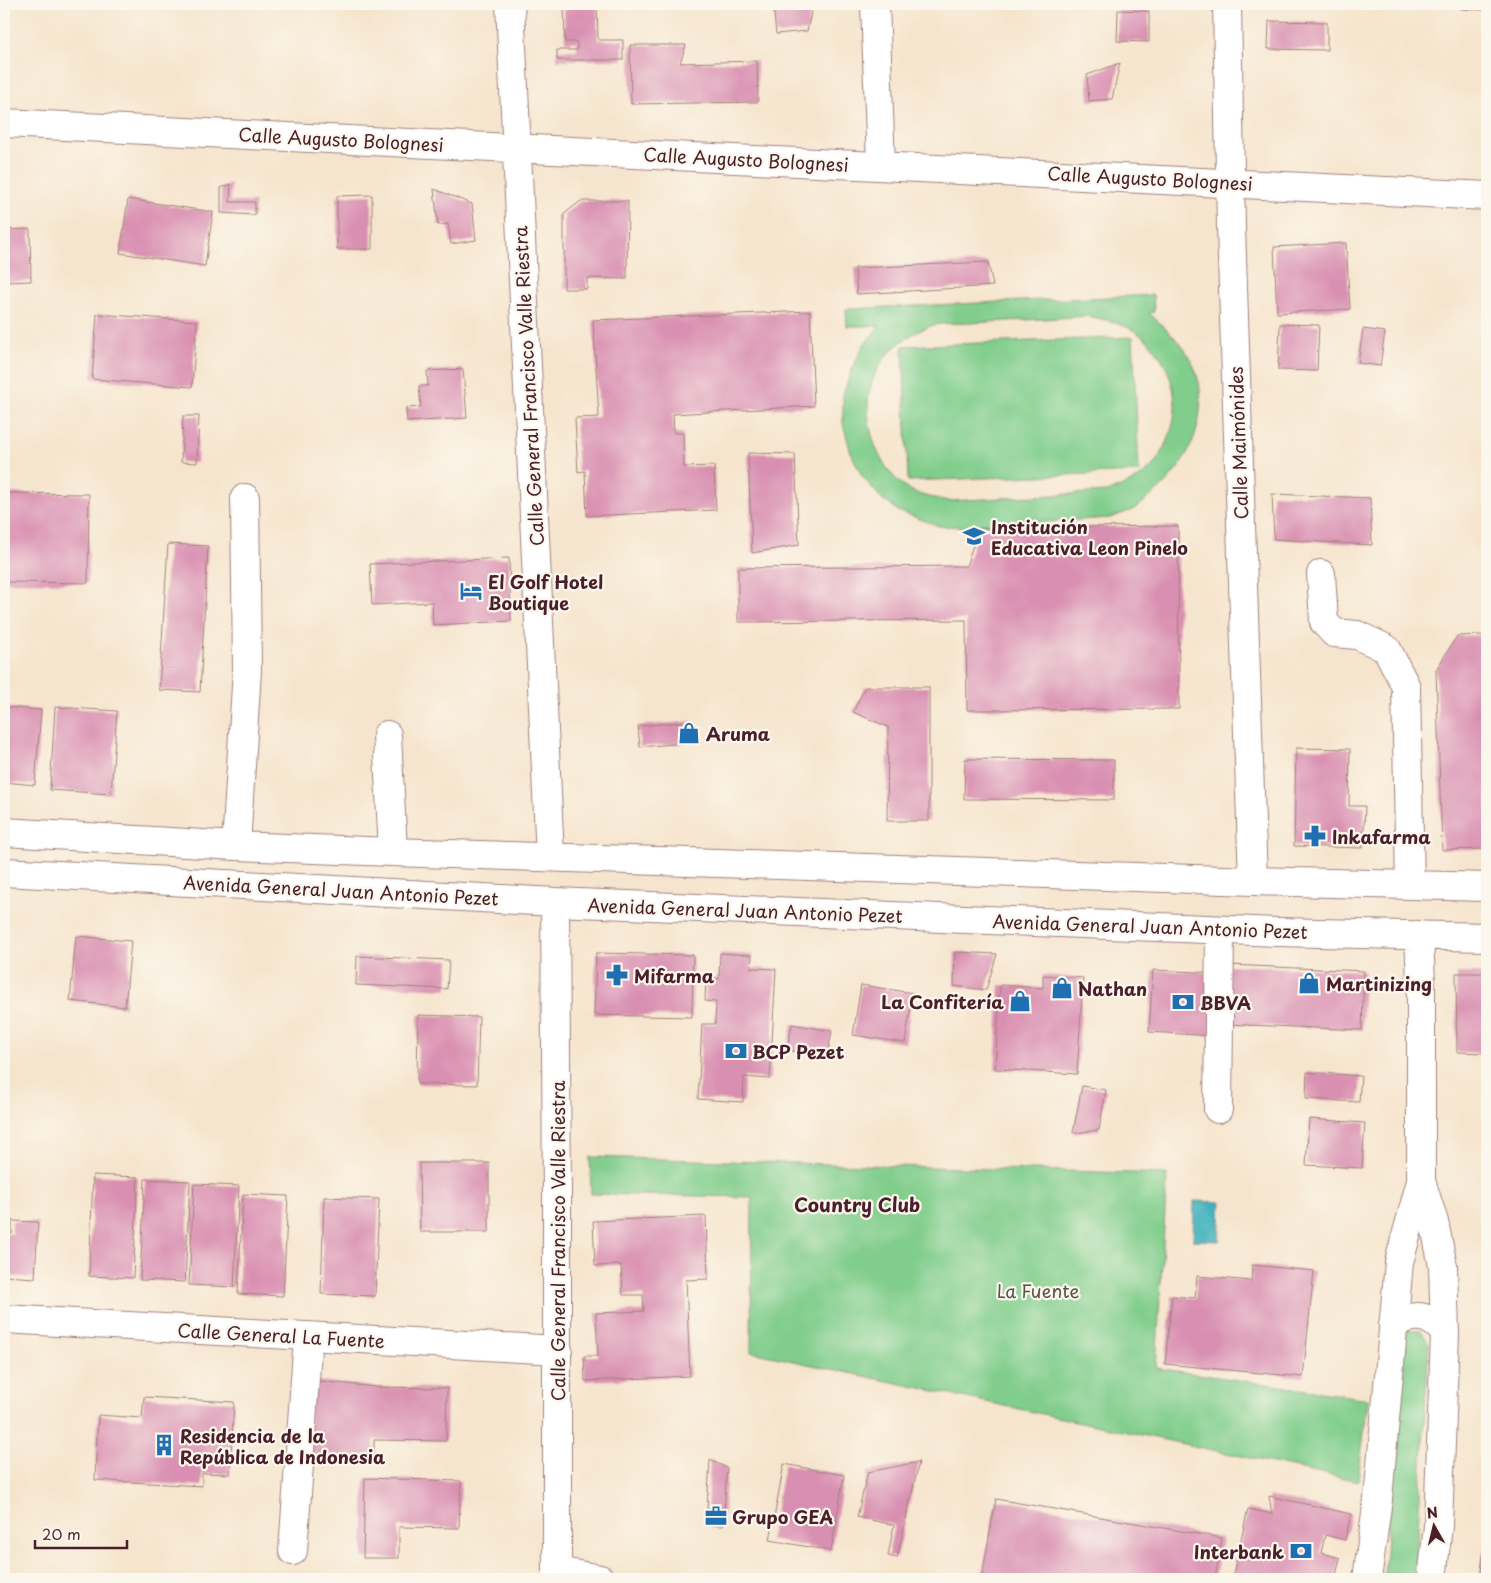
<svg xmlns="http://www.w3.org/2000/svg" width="1491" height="1583" viewBox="0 0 1491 1583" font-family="'Playpen Sans',sans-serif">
<rect width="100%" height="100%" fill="#fbf7ec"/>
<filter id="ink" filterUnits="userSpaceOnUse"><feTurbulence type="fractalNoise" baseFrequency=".02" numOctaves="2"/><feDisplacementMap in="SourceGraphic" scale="10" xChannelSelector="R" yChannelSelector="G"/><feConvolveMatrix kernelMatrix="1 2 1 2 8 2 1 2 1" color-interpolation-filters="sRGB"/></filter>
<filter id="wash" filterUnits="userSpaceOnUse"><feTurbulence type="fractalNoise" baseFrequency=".0096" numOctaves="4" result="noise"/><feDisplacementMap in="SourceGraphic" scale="20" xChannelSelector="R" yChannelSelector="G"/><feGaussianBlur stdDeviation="1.12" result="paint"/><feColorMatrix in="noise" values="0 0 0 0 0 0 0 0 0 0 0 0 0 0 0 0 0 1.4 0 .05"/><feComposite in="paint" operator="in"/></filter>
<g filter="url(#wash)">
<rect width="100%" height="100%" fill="#f6e5ce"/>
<!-- green -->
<path fill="#81ce8c" stroke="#66765c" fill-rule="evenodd" d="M1153 295 1154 312 1149 313C1164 328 1183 342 1192 362 1215 411 1189 469 1147 499 1143 503 1137 508 1132 510 1125 513 1117 515 1110 518L964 527 939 526 898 511 881 498 862 476 851 453 843 423V395L852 369 863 346 880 326H847L846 309ZM1087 316C1102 319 1118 322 1131 329 1159 343 1176 379 1175 409 1174 428 1166 448 1155 463 1143 478 1125 486 1107 492L949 501C937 498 923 497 912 491 895 482 883 465 876 448 856 395 874 349 928 327 938 322 958 324 969 323 1008 321 1048 319 1087 316Z
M1133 337 1139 472 908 481 903 346Z
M590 1157 1167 1174 1156 1368 1368 1399 1358 1481 751 1352 752 1197 591 1194Z
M1408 1330H1421L1429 1344 1415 1579H1384L1401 1345Z"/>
<!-- water -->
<path fill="#42b2bd" stroke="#466874" d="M1194 1201 1221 1202 1219 1241 1193 1240Z"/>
<g id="blocks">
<!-- building -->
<path fill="#d98fb1" d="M564 4H597L598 40H623V60H557V50H577V42H565Z
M773 4H813L807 31 776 34Z
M1461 4H1487V10L1461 9Z
M1118 10 1149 11V42L1117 41Z
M1269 21 1327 22V50L1268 49Z
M630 45H686L680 63 757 61 758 102 631 104Z
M1120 63 1112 99 1089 101 1087 75Z
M231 184 230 202H255V215L221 213V188Z
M434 189 472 204 476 240 451 244 448 224 438 225Z
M372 195V249H337V196Z
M128 199 213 212 205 266 120 253Z
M581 201H628L627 279 587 278V289H564V214Z
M30 229 31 281 8 282 4 268V230Z
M1346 243 1350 309 1277 313 1274 247Z
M988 262 993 286 857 294 855 268Z
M810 311 814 406 673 414 674 433H683L684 467 714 466 716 510 587 516 585 471 578 472 575 418 599 417 593 320Z
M97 314 197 321 192 387 92 379Z
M1280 324 1319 325 1317 371 1278 370Z
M1363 329 1385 332 1380 366 1358 363Z
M463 369 467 418 407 422 406 408 421 407 419 386H428L427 371Z
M183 416H199L197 463 181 462Z
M748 453 795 454 799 545 752 553Z
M4 493 89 494 88 583 4 582Z
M1272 494 1370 498 1372 545 1274 539Z
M1178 526 1179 709 967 710 966 620 738 622V568L966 566 979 528Z
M168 544 208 546 200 692 159 690Z
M509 558 511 621 433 625 432 602 372 605 370 564Z
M1487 635V849L1442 850 1436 670 1457 636Z
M865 687H929V821H887L888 727 853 712Z
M4 707 41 710 35 785 4 782Z
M55 707 117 711 111 794 50 790Z
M694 721 696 742 640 747 638 726Z
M1296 748 1350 749 1349 806H1365L1363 848 1294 846Z
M965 759 1114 760V800L964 799Z
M76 936 131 941 125 1007 70 1001Z
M955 952 997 954 986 990 954 986Z
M596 953 693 955 692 1017 594 1015Z
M720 953 752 955 751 968 776 969 770 1079 744 1077 743 1102 698 1099 702 1024H715L716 1002 705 1001 706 978 719 979Z
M357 956 449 960 447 989 356 985Z
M1229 965 1364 971 1362 1030 1226 1024Z
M1153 970 1217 973 1214 1036 1149 1032Z
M1456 973H1487V1020H1485V1053L1457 1052Z
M1043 975 1083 978 1077 1074 995 1069 1000 985 1043 988Z
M861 985 913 993 905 1043 853 1035Z
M418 1015 479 1017 477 1085 417 1084Z
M792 1024 832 1031 827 1057 787 1050Z
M1307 1072 1361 1076 1359 1102 1306 1099Z
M1082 1086 1106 1090 1099 1130 1073 1133Z
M1309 1119 1365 1123 1362 1168 1306 1165Z
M419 1163H489V1232H420Z
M93 1175 138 1177 133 1278 89 1276Z
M145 1179 190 1181 185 1282 140 1280Z
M194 1184 239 1186 234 1287 189 1285Z
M243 1194 288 1196 283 1296 238 1294Z
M324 1197 379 1199 375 1296 321 1294Z
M706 1216 708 1279 686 1280 690 1376 585 1381 584 1356H598L596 1313 644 1311 643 1295H623L621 1265 595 1266 593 1221Z
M12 1221 38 1222 35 1278 4 1276V1233L12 1234Z
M1252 1265 1314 1271 1303 1377 1165 1364 1172 1296 1195 1298 1197 1276 1251 1281Z
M311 1380 375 1387 447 1388 446 1441 374 1440V1459L308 1457Z
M144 1397 234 1402 230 1474 202 1473V1486L95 1480 98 1415 142 1418Z
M710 1460 727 1468 723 1526 706 1525Z
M919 1462 897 1558 888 1556 894 1525 857 1517 868 1472Z
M784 1464 844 1475 831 1551 770 1540Z
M365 1478 461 1481 459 1528 399 1527V1558H363Z
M1269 1496 1351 1514 1345 1540 1325 1535 1321 1553 1340 1558 1335 1579H1232L1248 1509 1272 1514Z
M996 1499 1222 1538 1215 1579H999L982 1576Z
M1484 1548H1487V1579H1480Z"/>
</g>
</g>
<g filter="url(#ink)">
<use href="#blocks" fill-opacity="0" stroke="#a0827c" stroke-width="1"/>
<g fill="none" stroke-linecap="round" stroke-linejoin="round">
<!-- minor casing -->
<g stroke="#a0827c" stroke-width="30">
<path id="minor" d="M510 4 550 857
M875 4 881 165
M1227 4 1231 228 1253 881
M4 123 1487 196
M1321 574 1324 622 1334 633 1357 635 1387 649 1406 687 1410 885
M387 735 393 852
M4 832 236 846 393 852 1253 881 1487 887
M236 846 247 670 245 498
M4 872 555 902 1278 932 1487 937
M555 902 557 1203V1579
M1218 1109 1220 930
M1421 1181 1434 1222 1443 1266 1445 1333 1438 1526 1432 1579
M4 1319 558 1350
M1393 1325C1414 1312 1429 1314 1445 1333
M293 1551 308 1336
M557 1571 600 1579
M1367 1579 1378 1499 1399 1262 1421 1181V983L1419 935"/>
</g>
<!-- minor -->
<use href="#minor" stroke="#fff" stroke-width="28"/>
</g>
</g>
<!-- icons -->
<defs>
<g id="school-bare" transform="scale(1.725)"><path d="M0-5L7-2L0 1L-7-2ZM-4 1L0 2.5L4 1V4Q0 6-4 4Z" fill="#1f6fb2" stroke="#fbf7ec" stroke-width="2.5" paint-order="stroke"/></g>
<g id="hotel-bare" transform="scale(1.725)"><path d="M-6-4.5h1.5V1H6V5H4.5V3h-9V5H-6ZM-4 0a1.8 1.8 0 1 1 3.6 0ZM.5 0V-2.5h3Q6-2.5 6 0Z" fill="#1f6fb2" stroke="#fbf7ec" stroke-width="2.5" paint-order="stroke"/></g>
<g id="shop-bare" transform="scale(1.725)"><path d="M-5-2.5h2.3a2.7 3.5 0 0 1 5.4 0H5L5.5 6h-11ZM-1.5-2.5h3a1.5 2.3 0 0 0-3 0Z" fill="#1f6fb2" stroke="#fbf7ec" stroke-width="2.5" paint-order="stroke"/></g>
<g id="pharmacy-bare" transform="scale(1.725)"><path d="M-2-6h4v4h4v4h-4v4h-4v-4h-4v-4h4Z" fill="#1f6fb2" stroke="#fbf7ec" stroke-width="2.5" paint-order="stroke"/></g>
<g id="bank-bare" transform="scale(1.725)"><path d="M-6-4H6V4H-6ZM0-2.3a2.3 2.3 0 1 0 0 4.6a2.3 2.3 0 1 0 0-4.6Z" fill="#1f6fb2" stroke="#fbf7ec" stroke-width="2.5" paint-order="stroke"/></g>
<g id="building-bare" transform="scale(1.725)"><path d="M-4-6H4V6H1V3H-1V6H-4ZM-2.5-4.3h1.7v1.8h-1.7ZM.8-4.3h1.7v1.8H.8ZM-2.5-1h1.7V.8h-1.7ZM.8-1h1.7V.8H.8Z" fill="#1f6fb2" stroke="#fbf7ec" stroke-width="2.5" paint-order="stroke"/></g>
<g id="office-bare" transform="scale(1.725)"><path d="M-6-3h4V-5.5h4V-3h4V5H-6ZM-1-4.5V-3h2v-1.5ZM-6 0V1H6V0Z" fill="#1f6fb2" stroke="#fbf7ec" stroke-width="2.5" paint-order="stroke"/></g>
</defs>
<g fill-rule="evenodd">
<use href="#school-bare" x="974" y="536"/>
<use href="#hotel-bare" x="471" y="591"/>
<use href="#shop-bare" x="689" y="733"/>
<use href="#pharmacy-bare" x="1315" y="836"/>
<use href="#pharmacy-bare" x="617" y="975"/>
<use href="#shop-bare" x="1309" y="983"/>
<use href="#shop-bare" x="1062" y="988"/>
<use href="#shop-bare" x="1020" y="1001"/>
<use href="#bank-bare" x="1183" y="1002"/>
<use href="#bank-bare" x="736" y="1051"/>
<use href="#building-bare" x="164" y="1445"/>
<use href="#office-bare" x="716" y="1516"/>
<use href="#bank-bare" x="1301" y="1551"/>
</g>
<g text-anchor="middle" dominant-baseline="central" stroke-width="4.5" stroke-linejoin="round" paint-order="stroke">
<!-- street labels -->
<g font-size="18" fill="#4a1f2b" stroke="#fbf7ec">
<text transform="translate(341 139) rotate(3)">Calle Augusto Bolognesi</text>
<text transform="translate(746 159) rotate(3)">Calle Augusto Bolognesi</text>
<text transform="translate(1150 178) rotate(3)">Calle Augusto Bolognesi</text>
<text transform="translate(528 386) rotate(-93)">Calle General Francisco Valle Riestra</text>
<text transform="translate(1238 443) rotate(-92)">Calle Maimónides</text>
<text transform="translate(341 890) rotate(3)">Avenida General Juan Antonio Pezet</text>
<text transform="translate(745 910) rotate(2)">Avenida General Juan Antonio Pezet</text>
<text transform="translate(1150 926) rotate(2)">Avenida General Juan Antonio Pezet</text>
<text transform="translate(557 1241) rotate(-90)">Calle General Francisco Valle Riestra</text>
<text transform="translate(281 1335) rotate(3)">Calle General La Fuente</text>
</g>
<!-- poi labels -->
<g font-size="18" font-weight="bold" fill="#4a1f2b" stroke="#fbf7ec" text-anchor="start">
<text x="991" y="526">Institución<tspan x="991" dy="21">Educativa Leon Pinelo</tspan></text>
<text x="488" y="581">El Golf Hotel<tspan x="488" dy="21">Boutique</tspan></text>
<text x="706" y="733">Aruma</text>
<text x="1332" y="836">Inkafarma</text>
<text x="634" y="975">Mifarma</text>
<text x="1326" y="983">Martinizing</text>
<text x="1078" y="988">Nathan</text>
<text x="1004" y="1001" text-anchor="end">La Confitería</text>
<text x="1200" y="1002">BBVA</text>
<text x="752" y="1051">BCP Pezet</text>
<text x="180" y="1435">Residencia de la<tspan x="180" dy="21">República de Indonesia</tspan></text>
<text x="732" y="1516">Grupo GEA</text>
<text x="1284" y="1551" text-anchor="end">Interbank</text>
</g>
<!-- park labels -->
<g font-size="18" fill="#5a5448" stroke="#fbf7ec">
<text x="1038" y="1290">La Fuente</text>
</g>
<!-- neighbourhood labels -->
<g font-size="19" font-weight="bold" fill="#4a1f2b" stroke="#fbf7ec">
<text x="857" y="1204">Country Club</text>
</g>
</g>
<!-- margin -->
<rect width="1491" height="1583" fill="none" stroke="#fbf7ec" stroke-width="20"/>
<!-- north arrow -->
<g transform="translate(1434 1526) rotate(352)" stroke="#fbf7ec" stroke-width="4" paint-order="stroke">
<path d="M0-4L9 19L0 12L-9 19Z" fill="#4a1f2b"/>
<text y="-8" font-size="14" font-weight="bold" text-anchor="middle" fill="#4a1f2b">N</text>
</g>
<!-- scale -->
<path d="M35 1540v8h92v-8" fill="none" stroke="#4a1f2b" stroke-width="2.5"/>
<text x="42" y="1540" font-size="15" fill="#4a1f2b" stroke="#fbf7ec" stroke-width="4" paint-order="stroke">20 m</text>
</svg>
